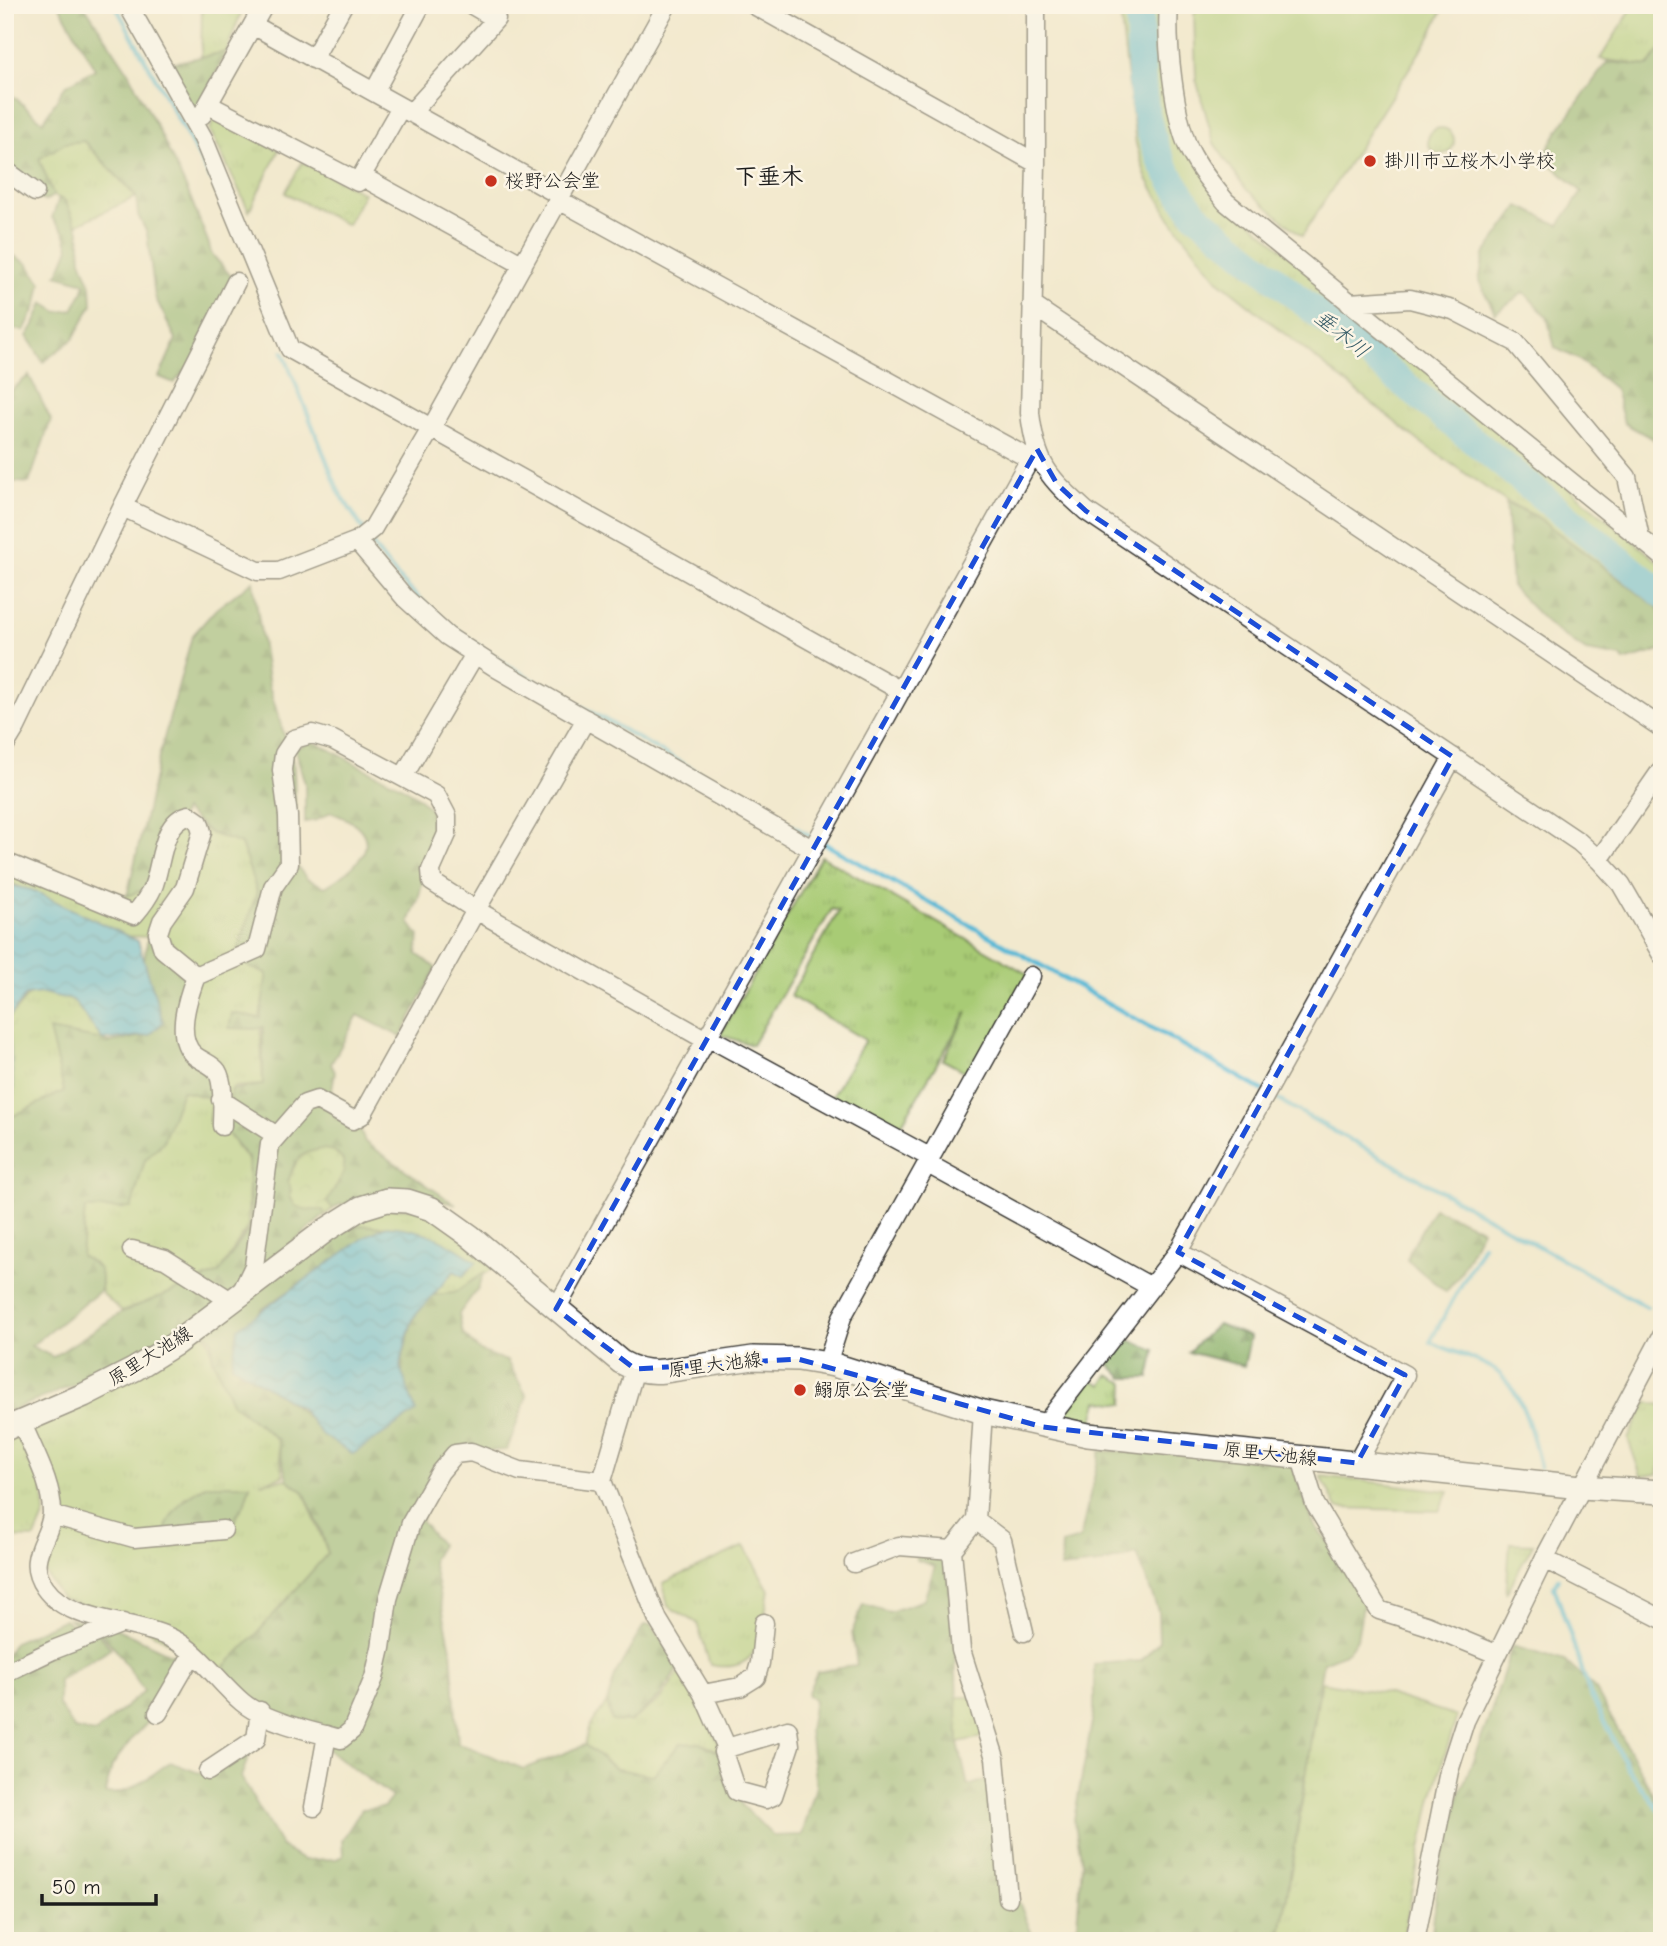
<svg xmlns="http://www.w3.org/2000/svg" width="1667" height="1946" viewBox="0 0 1667 1946" font-family="'Comic Neue','Klee One',sans-serif">
<defs>
<pattern id="grass-tufts" width="24" height="20" patternUnits="userSpaceOnUse" patternTransform="scale(1.75)"><rect width="24" height="20" fill="#a8cb74"/><path d="M3 7l-1-3M5 7V3M7 7l1-3M15 17l-1-3M17 17v-4M19 17l1-3" fill="none" stroke="#90ae64"/></pattern>
<pattern id="forest-firs" width="22" height="20" patternUnits="userSpaceOnUse" patternTransform="scale(1.75)"><rect width="22" height="20" fill="#86af66"/><path d="M5 1l3.5 6h-7zM16 11l3.5 6h-7z" fill="#6d8e53"/></pattern>
<pattern id="park-crowns" width="20" height="18" patternUnits="userSpaceOnUse" patternTransform="scale(1.75)"><rect width="20" height="18" fill="#a8cb74"/><path d="M2 6a3 3 0 1 1 6 0M12 15a3 3 0 1 1 6 0" fill="none" stroke="#90ae64"/></pattern>
<pattern id="water-waves" width="16" height="10" patternUnits="userSpaceOnUse" patternTransform="scale(1.75)"><rect width="16" height="10" fill="#57b8d5"/><path d="M0 5q4-4 8 0t8 0" fill="none" stroke="#4795ac"/></pattern>
</defs>
<rect width="100%" height="100%" fill="#fcf5e5"/>
<filter id="ink" filterUnits="userSpaceOnUse"><feTurbulence type="fractalNoise" baseFrequency=".0143" numOctaves="2"/><feDisplacementMap in="SourceGraphic" scale="14" xChannelSelector="R" yChannelSelector="G"/><feConvolveMatrix kernelMatrix="1 2 1 2 8 2 1 2 1" color-interpolation-filters="sRGB"/></filter>
<filter id="wash" filterUnits="userSpaceOnUse"><feTurbulence type="fractalNoise" baseFrequency=".00686" numOctaves="4" result="noise"/><feDisplacementMap in="SourceGraphic" scale="28" xChannelSelector="R" yChannelSelector="G"/><feGaussianBlur stdDeviation="1.57" result="paint"/><feColorMatrix in="noise" values="0 0 0 0 0 0 0 0 0 0 0 0 0 0 0 0 0 1.4 0 .05"/><feComposite in="paint" operator="in"/></filter>
<g filter="url(#wash)">
<rect width="100%" height="100%" fill="#f2e9ce"/>
<!-- grass -->
<path fill="url(#grass-tufts)" stroke="#627448" stroke-width="2" fill-rule="evenodd" d="M202 5H244L226 52 201 57Z
M1119 5H1161L1166 111 1217 191 1308 272 1662 565V615L1658 608 1536 516 1505 501 1420 442 1219 281 1170 218 1146 177 1136 144Z
M1634 5H1654L1662 9V48L1648 66 1600 59Z
M214 119 279 150 249 211 210 130Z
M1428 141a13 13 0 1 1 26 0a13 13 0 1 1-26 0Z
M84 141 136 197 76 225 65 201 54 196 39 159 65 142Z
M174 817 241 844 257 892 237 953 195 972 165 935 148 937 127 936 5 880V851L127 896Z
M821 856 1031 976 971 1075 943 1060 967 1012 894 1137 832 1096 865 1040 790 996 839 911 832 909 752 1045 720 1035Z
M241 957 249 967 267 973 260 1018 263 1085 233 1087 228 1134 249 1162 248 1226 219 1273 122 1312 102 1293 100 1272 81 1256 84 1207 131 1208 145 1160 161 1143 180 1046 197 978Z
M34 989 73 1000 106 1043 65 1091 5 1120V1095L14 1093 8 1019Z
M361 1208 432 1209 493 1269 454 1293 432 1295 454 1271 463 1276 476 1262 387 1226 348 1230 337 1227Z
M203 1333 209 1340 213 1359 233 1404 277 1439 283 1476 260 1483 287 1479 304 1492 328 1553 418 1416 246 1686 144 1628 148 1619 146 1621 125 1618 62 1599 42 1568 57 1518 68 1517 43 1491 45 1514 35 1538 5 1537V1434ZM207 1485 250 1486 244 1505 229 1529 216 1539 157 1546 134 1538 165 1532 184 1498Z
M1108 1375 1125 1383 1124 1404 1098 1401 1093 1421 1057 1418 1088 1378 1102 1385Z
M1647 1402 1662 1405V1450L1658 1474 1641 1476 1628 1439Z
M1321 1476 1449 1491 1439 1511 1337 1508Z
M1510 1543 1533 1544 1506 1594Z
M744 1546 769 1590C761 1630 764 1676 710 1665L697 1623 668 1606 663 1583Z
M682 1668 723 1752 699 1743 680 1744 653 1776 616 1769 585 1745 589 1728 607 1702 612 1721 630 1722 662 1698Z
M1321 1682 1385 1693 1457 1716 1432 1797 1402 1941H1280Z
M956 1697H975L988 1736 958 1742Z"/>
<!-- forest -->
<path fill="url(#forest-firs)" stroke="#516641" stroke-width="2" d="M59 5H84L127 70 160 133 189 194 209 244 211 253 236 282 201 353 174 383 159 377 176 339 155 297 147 233 138 215 136 196 84 141 65 143 39 159 54 196 44 201 14 184 5 182V89L43 122 65 86 95 69Z
M1662 48V444L1624 423 1615 389 1578 359 1555 348 1547 317 1524 292 1495 313 1479 281 1484 255 1519 206 1559 225 1582 192 1543 157 1559 129 1607 62 1648 66Z
M226 52 196 114 167 64Z
M59 198 65 201 79 230 81 260 91 286 92 305 73 339 43 362 27 336 34 325 43 303 58 312 73 310 82 293 85 283 56 275 59 272 69 248 64 232 52 218Z
M5 251 27 263 41 283 37 304 24 331 5 328Z
M29 375 51 420 29 483 5 481V396Z
M1506 504 1534 515 1658 608 1662 618V650L1624 661 1621 657 1586 651 1552 628 1512 587Z
M253 581 269 686 294 767 297 866 307 879 325 887C345 875 384 849 356 825 349 819 339 816 331 812L317 820 305 822V784L295 749 311 741C329 748 343 757 360 766 391 783 420 788 438 822L418 900 409 922 419 936 417 954 436 968 401 1037 358 1015 331 1064 335 1072 330 1100 336 1119 349 1107 355 1113 365 1142 456 1205 427 1196H400L339 1205 333 1209 326 1202 344 1172 295 1162 288 1182 307 1210H323L325 1215 175 1344 5 1413V1120L64 1091 49 1030 103 1040 106 1043 150 1035 163 1022 144 960 148 937 191 981 178 1038 214 1072 213 1099 182 1091 163 1142 145 1160 131 1208 85 1209 81 1256C100 1267 103 1268 100 1291L31 1346 53 1357 122 1312 219 1273 251 1226 248 1158 228 1134 231 1090 263 1085V1027L255 1029 229 1028 232 1013 260 1018 267 974 249 967 237 953 257 892 241 844 210 833 184 810 151 887 127 896 160 753 192 636 216 609Z
M1434 1208 1482 1229 1459 1276 1446 1292 1407 1260 1411 1248Z
M362 1225 384 1227 261 1310 232 1365 292 1403 310 1420 400 1405 403 1356 413 1318 432 1295 454 1293 484 1273 478 1288 459 1314 463 1334 480 1351 507 1361 527 1396 507 1450 454 1452 421 1521 441 1545 432 1560 451 1649 458 1743 524 1769 585 1745 616 1769 653 1775 680 1744 699 1743 733 1759 732 1787 743 1806 773 1836 802 1835 816 1786 809 1730 814 1701 807 1694 817 1672 857 1665 852 1632 863 1604 889 1612 924 1600 935 1566 917 1560 914 1552H945L955 1637 958 1742 968 1786 997 1776 1003 1862 1032 1934 1059 1937 1077 1924 1082 1862 1074 1819 1094 1711V1664L1141 1661 1159 1642 1158 1611 1137 1554 1099 1564 1061 1568 1062 1544 1080 1539 1100 1451 1153 1452 1291 1462 1313 1523 1366 1589 1357 1639 1348 1652 1323 1662 1280 1941H5V1657L14 1642 65 1619 81 1634H98L111 1648 59 1680V1705L74 1729 95 1733 144 1691 114 1647 101 1634 83 1631 69 1618 113 1627 175 1656 176 1689 165 1706 134 1736 112 1766 105 1793C128 1797 152 1774 170 1762L202 1774 250 1753 241 1777 282 1847 303 1860 336 1859 343 1856 342 1840 362 1809 384 1807 392 1797 281 1715 216 1675 252 1639 328 1553 321 1530 304 1492 287 1479 277 1439 233 1404 213 1359 212 1340 204 1330 333 1226 348 1230Z
M1218 1324 1250 1337 1244 1366 1188 1352Z
M1124 1338 1155 1350 1149 1378H1123L1106 1361Z
M207 1485H250L244 1505 229 1529 165 1532C170 1509 187 1496 207 1485Z
M644 1625H651L680 1665 660 1696 630 1722 612 1721 607 1702 616 1673Z
M1512 1646 1565 1661 1596 1690 1662 1810V1941H1431L1439 1872 1460 1793 1488 1721Z"/>
<!-- park -->
<path fill="url(#park-crowns)" stroke="#627448" stroke-width="2" d="M302 162 364 193 347 225 285 193Z
M322 1149 334 1151 343 1160 344 1172 327 1202 333 1209 325 1215 323 1210H307L295 1206 290 1196 291 1190 288 1182C297 1159 297 1153 322 1149Z"/>
<!-- pitch -->
<path fill="#a8cb74" stroke="#627448" stroke-width="2" d="M1199 5H1445L1430 36 1302 236 1246 189 1214 143 1196 79 1194 14Z"/>
<!-- water -->
<path fill="url(#water-waves)" stroke="#3a6a78" stroke-width="2" d="M5 884 32 890 138 941 163 1022 150 1035 103 1040 73 1000 42 993 26 995 8 1019 14 1094H5Z
M387 1226C424 1228 447 1241 477 1262L463 1276 454 1271 413 1318 407 1338 400 1367 416 1412 353 1454 322 1435 301 1408 232 1365 238 1328 368 1235Z"/>
<g fill="none" stroke-linecap="round" stroke-linejoin="round">
<!-- stream -->
<path stroke="#57b8d5" stroke-width="4.5" d="M115 5 211 179
M283 352 339 492 364 531
M369 539C426 628 529 677 618 727 684 764 749 801 814 838
M822 842 1262 1090
M1270 1095 1647 1307
M1483 1245 1430 1342C1448 1350 1481 1360 1495 1370 1523 1391 1533 1435 1540 1467
M1558 1579 1554 1586 1590 1694 1628 1769 1662 1814"/>
<!-- river -->
<path stroke="#57b8d5" stroke-width="28" d="M1139 5C1141 58 1138 116 1163 164 1172 182 1184 198 1195 214L1662 594"/>
</g>
</g>
<g filter="url(#ink)">
<g fill="none" stroke-linecap="round" stroke-linejoin="round">
<!-- minor casing -->
<g stroke="#3c3b37" stroke-width="21">
<path id="minor" d="M128 5 203 138 290 349 901 691
M754 5 1036 163
M1036 5V163L1030 413C1036 465 1048 477 1086 511L1579 842 1599 860 1621 884 1662 955
M1169 5C1166 41 1174 117 1189 149 1198 168 1213 186 1226 202L1640 538
M253 25 561 196
M313 59 343 5
M374 92 421 5
M209 105 358 182 401 107
M411 113 496 19 472 5
M202 115 264 5
M5 170 35 192
M361 176 523 265
M1349 303 1410 299 1453 310 1515 342 1627 477 1640 538 1662 556
M1032 305 1662 728
M123 507 258 571H279L357 541 373 528 432 427 667 5
M357 541 405 598 447 636 498 669 812 849
M5 745 16 727 124 504 236 282
M403 777 475 654
M1599 860 1662 769
M5 862 134 915C142 906 148 898 153 887 162 866 161 821 189 815L199 822 202 832 185 888 162 921 158 933 163 949 196 976
M708 1037 931 1158
M221 1100 277 1136
M222 1126C222 1111 225 1084 217 1071 212 1064 201 1061 194 1055 174 1037 188 997 196 976L257 949 273 887 289 864 288 816 282 770 284 754 294 739 312 734 333 740 436 795 447 816V834L431 870 432 882 476 910 706 1040
M928 1164 1151 1287
M132 1250 165 1259 231 1301
M1178 1252 1405 1375 1357 1463
M241 1293 254 1266 270 1144 305 1104 317 1100 353 1120 362 1115 476 910 586 719
M556 1309 1030 459 559 200
M827 1364 842 1317 1031 976
M635 1369 602 1481 658 1620 703 1694 727 1748 723 1752 736 1791 766 1799 773 1796 790 1745 788 1730 727 1748
M983 1412 976 1520 952 1550 961 1650 995 1758 1008 1898
M22 1423C33 1451 52 1482 52 1513 51 1539 23 1557 45 1588 69 1623 135 1620 171 1638 200 1652 218 1682 242 1702 264 1721 313 1732 341 1739L352 1730 374 1678 381 1648 388 1599 411 1523 440 1472 455 1454 471 1452 520 1471 602 1481
M1043 1427 1178 1252 1453 757
M1301 1458 1315 1504 1379 1610 1426 1625 1496 1654
M52 1515 134 1538 223 1530
M976 1520 1002 1540 1024 1632
M1544 1559 1662 1619
M854 1563 899 1546 952 1550
M9 1671 53 1650 123 1623
M703 1694 740 1687 756 1677 760 1663 764 1623
M158 1713 193 1653
M208 1771 256 1739 260 1711
M314 1807 327 1735
M1415 1941 1449 1771 1465 1721 1544 1559 1662 1336"/>
</g>
<!-- major casing -->
<g stroke="#3c3b37" stroke-width="26">
<path id="major" d="M5 1429 84 1395 135 1369 175 1344 326 1230 361 1208 387 1200 407 1201 432 1209 470 1236 621 1362C635 1370 648 1373 664 1371L753 1358 798 1359 834 1365 983 1412 1088 1435 1581 1487 1662 1492"/>
</g>
<!-- minor -->
<use href="#minor" stroke="#fff" stroke-width="18"/>
<!-- major -->
<use href="#major" stroke="#fff" stroke-width="23"/>
</g>
</g>
<!-- marked area -->
<path d="M0 0H1667V1946H0ZM1037 449 1057 484 1086 511 1453 757 1178 1252 1405 1375 1357 1463 1043 1427 798 1359 635 1369 556 1309Z" fill="#f2e9ce" fill-opacity=".55" fill-rule="evenodd"/>
<path fill="none" stroke="#1d4ed8" stroke-width="5" stroke-dasharray="14 9" stroke-linejoin="round" d="M1037 449 1057 484 1086 511 1453 757 1178 1252 1405 1375 1357 1463 1043 1427 798 1359 635 1369 556 1309Z"/>
<!-- markers -->
<g fill="#c8321e" stroke="#fcf5e5" stroke-width="2.5">
<circle cx="1370" cy="161" r="7"/>
<circle cx="491" cy="181" r="7"/>
<circle cx="800" cy="1390" r="7"/>
</g>
<g text-anchor="middle" dominant-baseline="central" stroke-width="5" stroke-linejoin="round" paint-order="stroke">
<!-- poi labels -->
<g font-size="19" fill="#1c1c1c" stroke="#fcf5e5" text-anchor="start">
<text x="1384" y="161">掛川市立桜木小学校</text>
<text x="505" y="181">桜野公会堂</text>
<text x="814" y="1390">鰯原公会堂</text>
</g>
<!-- street labels -->
<g font-size="19" fill="#1c1c1c" stroke="#fcf5e5">
<text transform="translate(150 1356) rotate(-32)">原里大池線</text>
<text transform="translate(715 1365) rotate(-7)">原里大池線</text>
<text transform="translate(1270 1454) rotate(6)">原里大池線</text>
</g>
<!-- water labels -->
<g font-size="21" font-style="italic" fill="#345a66" stroke="#fcf5e5">
<text transform="translate(1342 334) rotate(39)">垂木川</text>
</g>
<!-- quarter labels -->
<g font-size="23" font-weight="bold" fill="#1c1c1c" stroke="#fcf5e5">
<text x="769" y="176">下垂木</text>
</g>
</g>
<!-- margin -->
<rect width="1667" height="1946" fill="none" stroke="#fcf5e5" stroke-width="28"/>
<!-- scale -->
<path d="M42 1894v10h114v-10" fill="none" stroke="#1c1c1c" stroke-width="3.5"/>
<text x="52" y="1894" font-size="21" fill="#1c1c1c" stroke="#fcf5e5" stroke-width="5" paint-order="stroke">50 m</text>
</svg>
